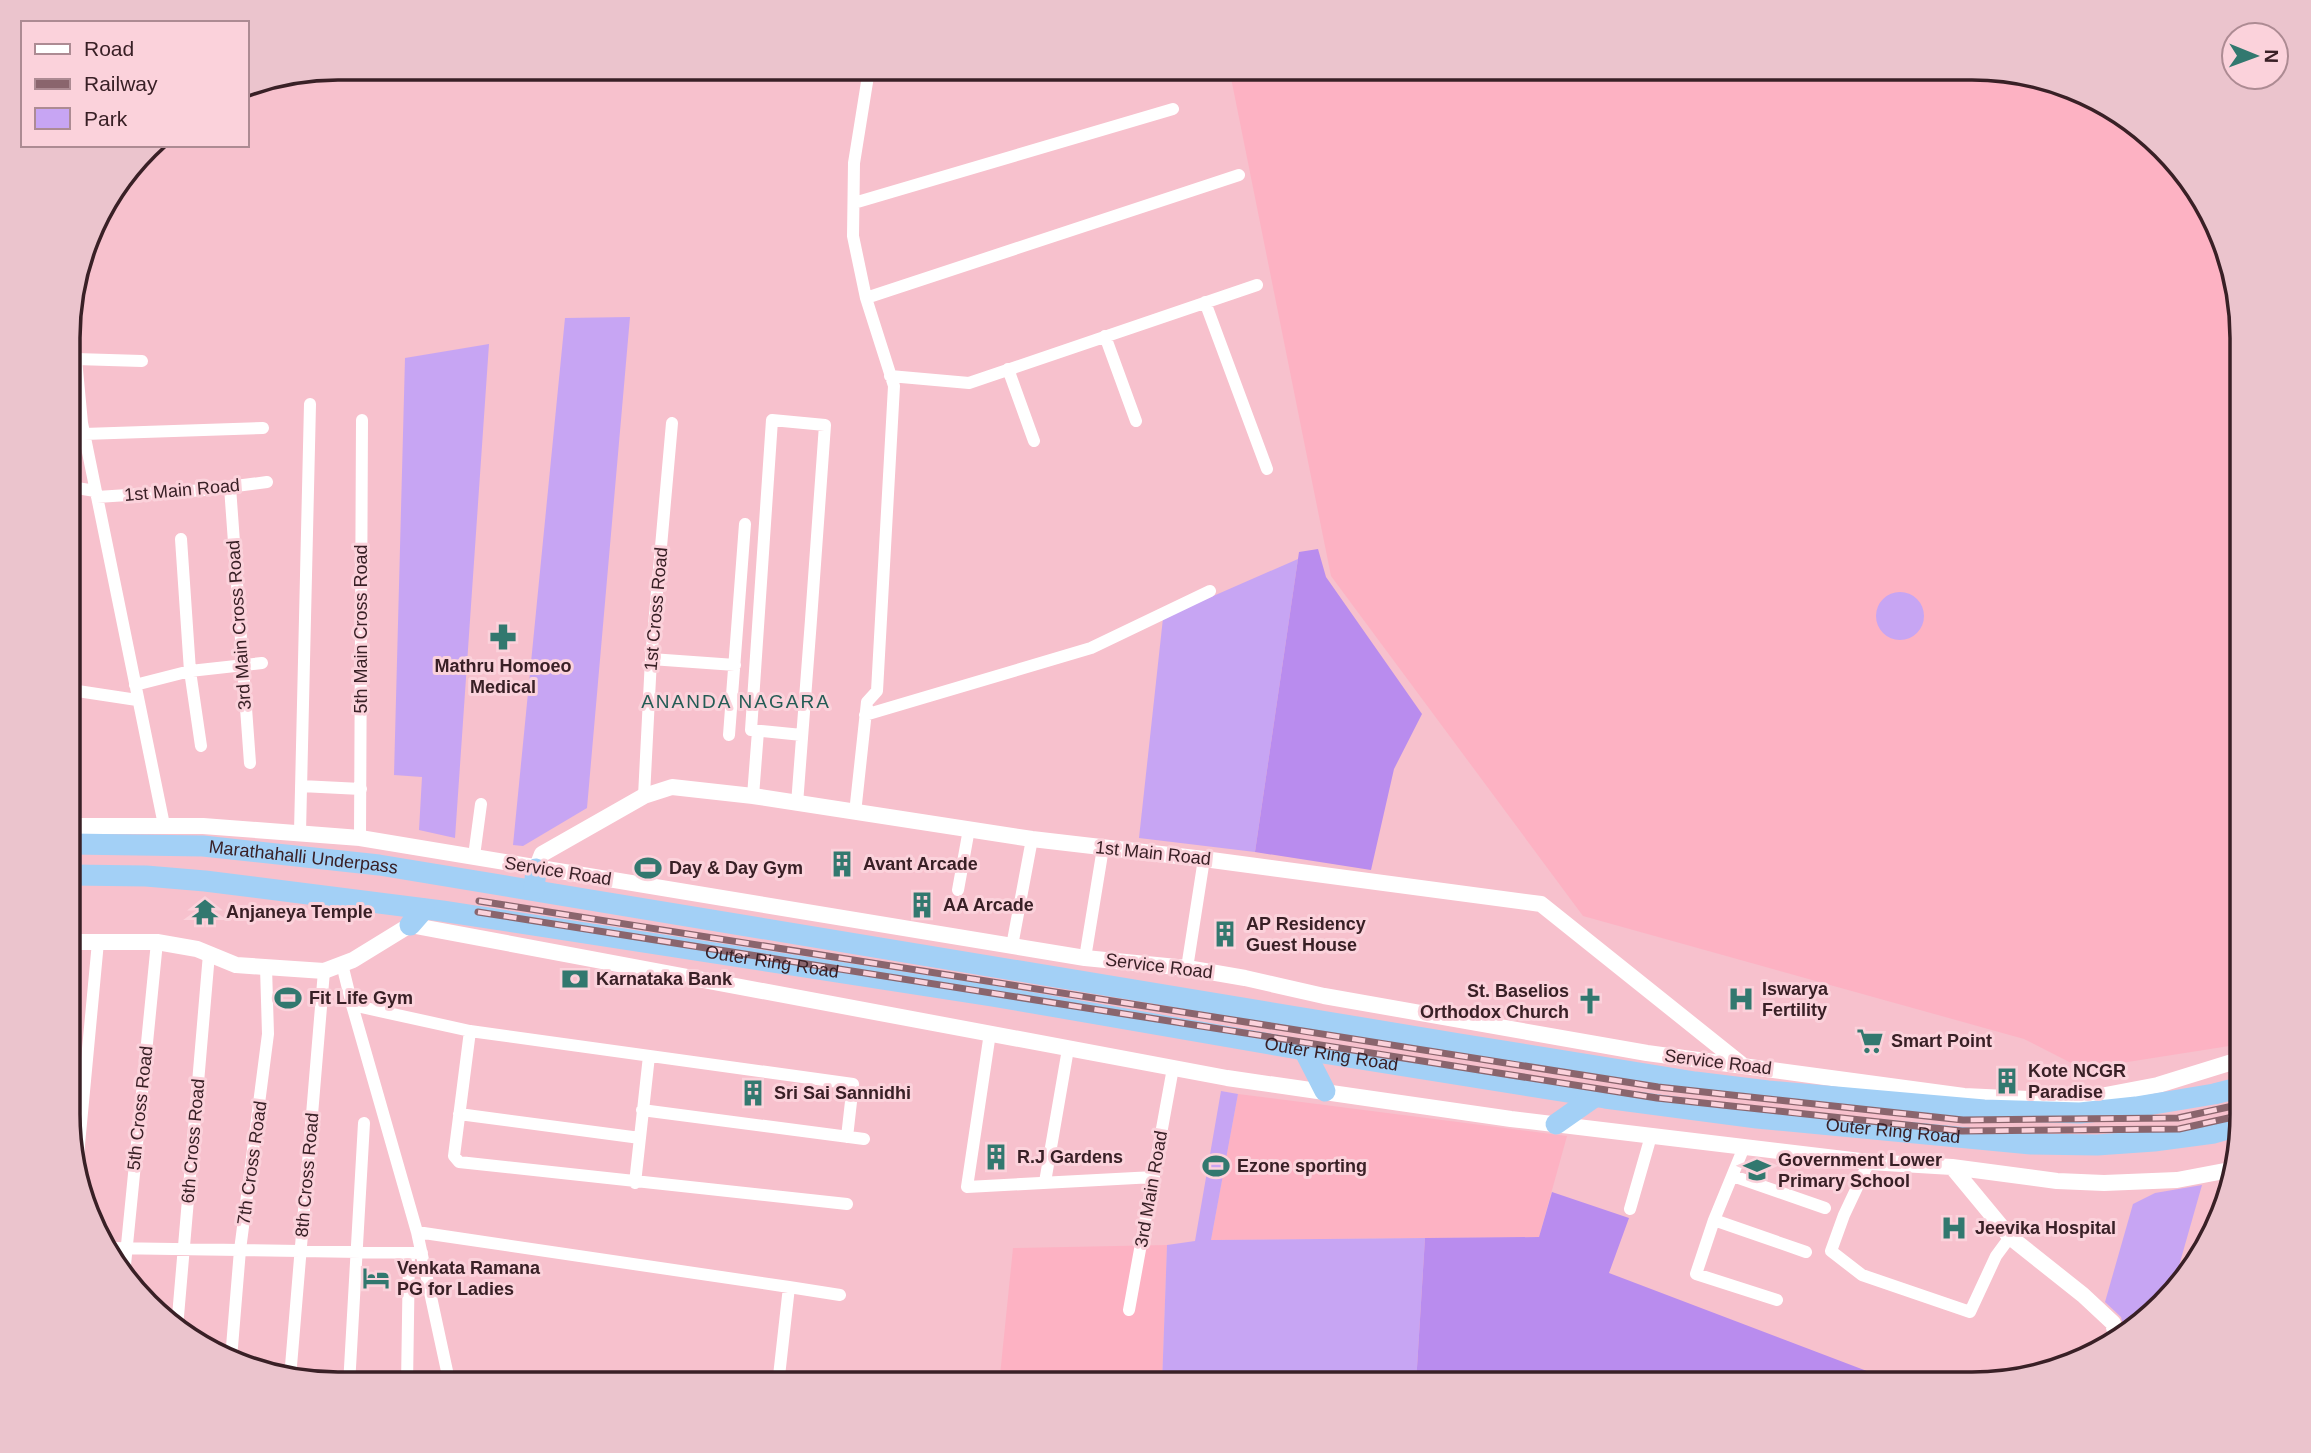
<svg xmlns="http://www.w3.org/2000/svg" width="2311" height="1453" viewBox="0 0 2311 1453" font-family="Helvetica,sans-serif">
<rect width="100%" height="100%" fill="#f7c1cd"/>
<!-- built -->
<path fill="#fdb2c3" d="M1229 68H1973L2059 82 2122 114 2207 204 2242 322V1044L2083 1069 2024 1039 1583 916 1331 576Z
M1238 1094 1567 1136 1539 1237 1211 1240Z
M1167 1245 1162 1384 999 1385 1013 1248Z"/>
<!-- green -->
<path fill="#c7a5f3" d="M630 317 587 808 523 846 513 845 565 318Z
M489 344 455 838 419 830 422 777 394 775 405 358Z
M1298 559 1255 852 1139 838 1163 618Z
M1876 616a24 24 0 1 1 48 0a24 24 0 1 1-48 0Z
M1221 1091 1238 1094 1211 1240 1425 1238 1416 1384H1162L1167 1245 1195 1241Z
M2202 1185 2173 1287 2125 1332 2121 1317 2105 1302 2133 1204 2155 1193Z"/>
<!-- forest -->
<path fill="#b98cee" d="M1318 549 1326 577 1422 714 1394 769 1371 870 1255 852 1299 552Z
M1552 1192 1629 1218 1609 1273 1901 1384H1416L1425 1238 1539 1237Z"/>
<g fill="none" stroke-linecap="round" stroke-linejoin="round">
<!-- minor -->
<path stroke="#fff" stroke-width="12" d="M854 203 1173 109
M866 298 1239 175
M1205 302 1267 469
M1105 336 1136 421
M1008 369 1034 441
M890 376 969 383 1257 285
M71 419 82 423 164 825
M82 423 76 359 142 361
M84 434 263 428
M71 487 95 491
M230 487 250 763
M97 497 205 490 267 482
M181 539 190 671 201 746
M651 659 735 665
M135 685 190 671 262 663
M71 690 137 700
M865 715 1091 648 1210 591
M729 735 745 524
M301 786 361 789
M644 796 651 659 672 423
M753 796 758 731
M797 804C807 678 816 551 825 425L772 420 751 730 802 735
M855 813 867 702 877 691 894 386 866 298 853 236 854 163 868 76 867 68
M300 832 310 404
M360 838 362 420
M474 856 481 804
M958 890 969 829
M1012 946 1032 839
M1085 958 1103 848
M342 964 352 1005 417 1232 450 1385
M1187 968 1204 859
M352 1005 470 1031 853 1084 847 1137
M470 1031 454 1156 459 1162 847 1204
M990 1033 967 1187 1154 1177
M642 1110 864 1139
M459 1114 640 1138
M1744 1147 1714 1220 1806 1252
M1869 1162 1844 1215 1831 1251 1862 1275 1970 1312 1996 1256 2010 1237
M77 1166 98 942
M1733 1176 1825 1208
M1045 1182 1068 1049
M635 1183 649 1056
M1630 1209 1651 1136
M1714 1220 1696 1274 1777 1300
M417 1232 789 1287 778 1385
M108 1248 422 1253
M124 1275 157 942
M789 1287 840 1295
M1129 1310 1173 1068
M177 1328 209 954
M231 1359 240 1250 268 1034 266 967
M290 1378 324 971
M1944 1378 1945 1384
M349 1385 364 1123
M407 1385 409 1253"/>
<!-- tertiary -->
<path stroke="#fff" stroke-width="16" d="M71 826H203L360 838 1085 958 1187 968 1245 978 1324 996 1647 1053 1964 1096 2074 1101 2158 1085 2242 1059
M536 869 542 854 644 796 672 787 753 796 1032 839 1204 859 1541 904 1741 1064
M71 942H157L197 949 236 965 324 971 353 960 410 925 1227 1078 1511 1119 1869 1162 1952 1167 2057 1181 2104 1183 2177 1180 2235 1169
M1952 1167 2010 1237 2083 1295 2113 1323 2117 1340"/>
<!-- trunk -->
<g stroke="#a3d0f6" stroke-width="21">
<path id="s1" d="M71 844 203 846 379 865 1460 1044 1695 1082 1768 1091 1984 1110 2080 1113 2136 1107 2214 1094 2242 1087"/>
<path id="s2" d="M71 875 146 876 205 881 442 911 993 996 1304 1050 1605 1098 1757 1118 2031 1144 2097 1145 2154 1141 2214 1133 2242 1125"/>
<path d="M534 890 536 869"/>
<path d="M410 925 424 909"/>
<path d="M1304 1050 1325 1091"/>
<path d="M1556 1124 1596 1096"/>
</g>
<!-- rail casing -->
<g stroke="#8a656d" stroke-width="7">
<path id="rail" d="M479 901 1658 1087 1963 1120 2178 1118 2242 1104
M478 912 1657 1098 1962 1131 2179 1129 2242 1115"/>
</g>
<!-- rail -->
<use href="#rail" stroke="#fbd2db" stroke-width="4.5" stroke-dasharray="13" stroke-linecap="butt"/>
</g>
<!-- icons -->
<defs>
<g id="pharmacy-bare" transform="scale(2.1)"><path d="M-2-6h4v4h4v4h-4v4h-4v-4h-4v-4h4Z" fill="#32786f" stroke="#fbd2db" stroke-width="2.5" paint-order="stroke"/></g>
<g id="building-bare" transform="scale(2.1)"><path d="M-4-6H4V6H1V3H-1V6H-4ZM-2.5-4.3h1.7v1.8h-1.7ZM.8-4.3h1.7v1.8H.8ZM-2.5-1h1.7V.8h-1.7ZM.8-1h1.7V.8H.8Z" fill="#32786f" stroke="#fbd2db" stroke-width="2.5" paint-order="stroke"/></g>
<g id="stadium-bare" transform="scale(2.1)"><path d="M0-5a6.5 5 0 1 0 0 10a6.5 5 0 1 0 0-10ZM-3.5-1.8h7v3.6h-7Z" fill="#32786f" stroke="#fbd2db" stroke-width="2.5" paint-order="stroke"/></g>
<g id="temple-bare" transform="scale(2.1)"><path d="M0-6L5-2H3V0L6.5 2.5H4V6H1.5V3h-3V6H-4V2.5H-6.5L-3 0V-2H-5Z" fill="#32786f" stroke="#fbd2db" stroke-width="2.5" paint-order="stroke"/></g>
<g id="bank-bare" transform="scale(2.1)"><path d="M-6-4H6V4H-6ZM0-2.3a2.3 2.3 0 1 0 0 4.6a2.3 2.3 0 1 0 0-4.6Z" fill="#32786f" stroke="#fbd2db" stroke-width="2.5" paint-order="stroke"/></g>
<g id="hospital-bare" transform="scale(2.1)"><path d="M-5-5h3v3.5h4V-5h3V5h-3V1.5h-4V5h-3Z" fill="#32786f" stroke="#fbd2db" stroke-width="2.5" paint-order="stroke"/></g>
<g id="church-bare" transform="scale(2.1)"><path d="M-1.2-6h2.4v3.5h3.3v2.4h-3.3V6h-2.4V-.1h-3.3v-2.4h3.3Z" fill="#32786f" stroke="#fbd2db" stroke-width="2.5" paint-order="stroke"/></g>
<g id="supermarket-bare" transform="scale(2.1)"><path d="M-6-5.5h2.5l.6 2H6L4.5 2H-2.5L-4.4-4H-6ZM-1.5 3.2a1.3 1.3 0 1 0 .1 0ZM3 3.2a1.3 1.3 0 1 0 .1 0Z" fill="#32786f" stroke="#fbd2db" stroke-width="2.5" paint-order="stroke"/></g>
<g id="school-bare" transform="scale(2.1)"><path d="M0-5L7-2L0 1L-7-2ZM-4 1L0 2.5L4 1V4Q0 6-4 4Z" fill="#32786f" stroke="#fbd2db" stroke-width="2.5" paint-order="stroke"/></g>
<g id="hotel-bare" transform="scale(2.1)"><path d="M-6-4.5h1.5V1H6V5H4.5V3h-9V5H-6ZM-4 0a1.8 1.8 0 1 1 3.6 0ZM.5 0V-2.5h3Q6-2.5 6 0Z" fill="#32786f" stroke="#fbd2db" stroke-width="2.5" paint-order="stroke"/></g>
</defs>
<g fill-rule="evenodd">
<use href="#pharmacy-bare" x="503" y="637"/>
<use href="#building-bare" x="842" y="864"/>
<use href="#stadium-bare" x="648" y="868"/>
<use href="#building-bare" x="922" y="905"/>
<use href="#temple-bare" x="205" y="912"/>
<use href="#building-bare" x="1225" y="934"/>
<use href="#bank-bare" x="575" y="979"/>
<use href="#stadium-bare" x="288" y="998"/>
<use href="#hospital-bare" x="1741" y="999"/>
<use href="#church-bare" x="1590" y="1001"/>
<use href="#supermarket-bare" x="1870" y="1041"/>
<use href="#building-bare" x="2007" y="1081"/>
<use href="#building-bare" x="753" y="1093"/>
<use href="#building-bare" x="996" y="1157"/>
<use href="#stadium-bare" x="1216" y="1166"/>
<use href="#school-bare" x="1757" y="1170"/>
<use href="#hospital-bare" x="1954" y="1228"/>
<use href="#hotel-bare" x="376" y="1278"/>
</g>
<g text-anchor="middle" dominant-baseline="central" stroke-width="6" stroke-linejoin="round" paint-order="stroke">
<!-- street labels -->
<g font-size="18" fill="#392026" stroke="#fbd2db">
<text transform="translate(182 490) rotate(-5)">1st Main Road</text>
<text transform="translate(656 609) rotate(-85)">1st Cross Road</text>
<text transform="translate(239 625) rotate(-94)">3rd Main Cross Road</text>
<text transform="translate(361 629) rotate(-90)">5th Main Cross Road</text>
<text transform="translate(1153 853) rotate(6)">1st Main Road</text>
<text stroke="none"><textPath href="#s1" startOffset="233">Marathahalli Underpass</textPath></text>
<text transform="translate(558 871) rotate(9)">Service Road</text>
<text stroke="none"><textPath href="#s2" startOffset="707">Outer Ring Road</textPath></text>
<text transform="translate(1159 966) rotate(7)">Service Road</text>
<text stroke="none"><textPath href="#s2" startOffset="1274">Outer Ring Road</textPath></text>
<text transform="translate(1718 1062) rotate(7)">Service Road</text>
<text transform="translate(140 1108) rotate(-84)">5th Cross Road</text>
<text stroke="none"><textPath href="#s2" startOffset="1841">Outer Ring Road</textPath></text>
<text transform="translate(193 1141) rotate(-85)">6th Cross Road</text>
<text transform="translate(252 1163) rotate(-82)">7th Cross Road</text>
<text transform="translate(307 1175) rotate(-85)">8th Cross Road</text>
<text transform="translate(1151 1189) rotate(-80)">3rd Main Road</text>
</g>
<!-- poi labels -->
<g font-size="18" font-weight="bold" fill="#392026" stroke="#fbd2db" text-anchor="start">
<text x="503" y="666" text-anchor="middle">Mathru Homoeo<tspan x="503" dy="21">Medical</tspan></text>
<text x="863" y="864">Avant Arcade</text>
<text x="669" y="868">Day &amp; Day Gym</text>
<text x="943" y="905">AA Arcade</text>
<text x="226" y="912">Anjaneya Temple</text>
<text x="1246" y="924">AP Residency<tspan x="1246" dy="21">Guest House</tspan></text>
<text x="596" y="979">Karnataka Bank</text>
<text x="1762" y="989">Iswarya<tspan x="1762" dy="21">Fertility</tspan></text>
<text x="1569" y="991" text-anchor="end">St. Baselios<tspan x="1569" dy="21">Orthodox Church</tspan></text>
<text x="309" y="998">Fit Life Gym</text>
<text x="1891" y="1041">Smart Point</text>
<text x="2028" y="1071">Kote NCGR<tspan x="2028" dy="21">Paradise</tspan></text>
<text x="774" y="1093">Sri Sai Sannidhi</text>
<text x="1017" y="1157">R.J Gardens</text>
<text x="1778" y="1160">Government Lower<tspan x="1778" dy="21">Primary School</tspan></text>
<text x="1237" y="1166">Ezone sporting</text>
<text x="1975" y="1228">Jeevika Hospital</text>
<text x="397" y="1268">Venkata Ramana<tspan x="397" dy="21">PG for Ladies</tspan></text>
</g>
<!-- neighbourhood labels -->
<g font-size="19" letter-spacing="2" fill="#245c55" stroke="#fbd2db">
<text x="736" y="701">ANANDA NAGARA</text>
</g>
</g>
<!-- crop -->
<path d="M0 0H2311V1453H0ZM338 80H1972A258 258 0 0 1 2230 338V1114A258 258 0 0 1 1972 1372H338A258 258 0 0 1 80 1114V338A258 258 0 0 1 338 80Z" fill="#ebc4cd" fill-rule="evenodd"/>
<path fill="none" stroke="#392026" stroke-width="3.5" d="M338 80H1972A258 258 0 0 1 2230 338V1114A258 258 0 0 1 1972 1372H338A258 258 0 0 1 80 1114V338A258 258 0 0 1 338 80Z"/>
<!-- legend -->
<rect x="21" y="21" width="228" height="126" fill="#fbd2db" stroke="#ad8b93" stroke-width="2"/>
<rect x="35" y="44" width="35" height="10" fill="#ffffff" stroke="#ad8b93" stroke-width="2"/>
<text x="84" y="56" font-size="21" fill="#392026">Road</text>
<rect x="35" y="79" width="35" height="10" fill="#8a656d" stroke="#ad8b93" stroke-width="2"/>
<text x="84" y="91" font-size="21" fill="#392026">Railway</text>
<rect x="35" y="108" width="35" height="21" fill="#c7a5f3" stroke="#ad8b93" stroke-width="2"/>
<text x="84" y="126" font-size="21" fill="#392026">Park</text>
<!-- north arrow -->
<g transform="translate(2255 56) rotate(91)"><circle r="33" fill="#fbd2db" stroke="#ad8b93" stroke-width="2"/>
<path d="M0-5L12 26L0 18L-12 26Z" fill="#32786f"/>
<text y="-10" font-size="19" font-weight="bold" text-anchor="middle" fill="#392026">N</text>
</g>
</svg>
